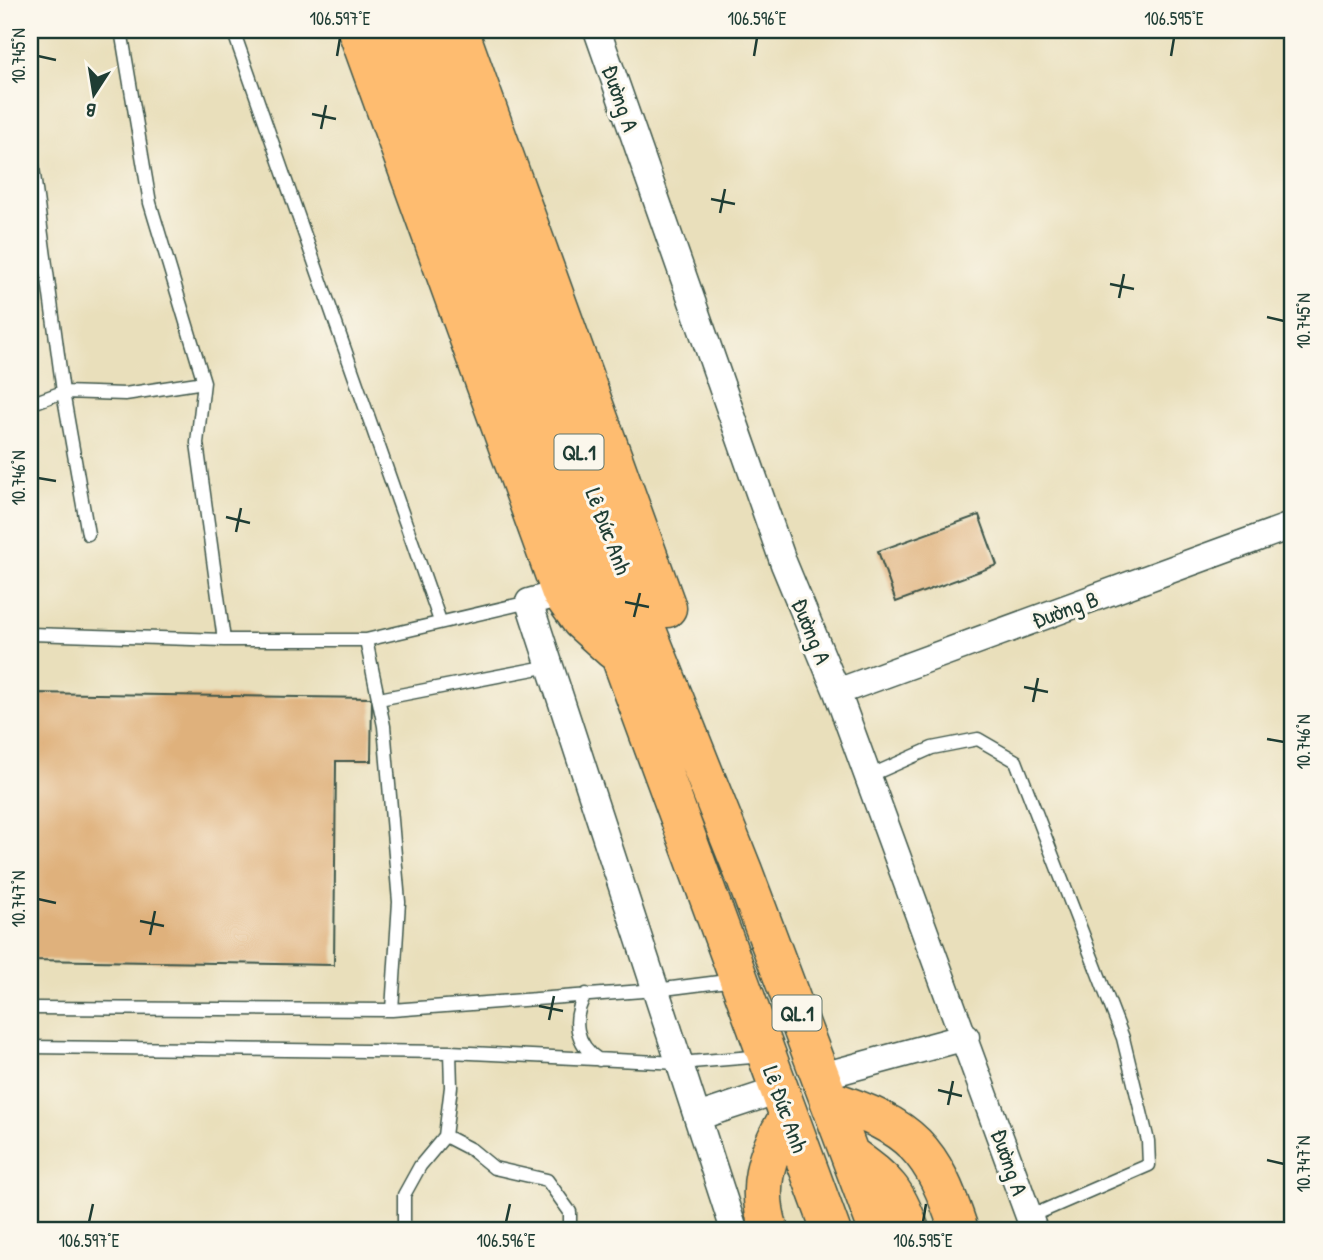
<svg xmlns="http://www.w3.org/2000/svg" width="1323" height="1260" viewBox="0 0 1323 1260" font-family="'Patrick Hand',sans-serif">
<rect width="100%" height="100%" fill="#fbf7ec"/>
<filter id="ink" filterUnits="userSpaceOnUse"><feTurbulence type="fractalNoise" baseFrequency=".0143" numOctaves="2"/><feDisplacementMap in="SourceGraphic" scale="14" xChannelSelector="R" yChannelSelector="G"/><feConvolveMatrix kernelMatrix="1 2 1 2 8 2 1 2 1" color-interpolation-filters="sRGB"/></filter>
<filter id="wash" filterUnits="userSpaceOnUse"><feTurbulence type="fractalNoise" baseFrequency=".00686" numOctaves="4" result="noise"/><feDisplacementMap in="SourceGraphic" scale="28" xChannelSelector="R" yChannelSelector="G"/><feGaussianBlur stdDeviation="1.57" result="paint"/><feColorMatrix in="noise" values="0 0 0 0 0 0 0 0 0 0 0 0 0 0 0 0 0 1.4 0 .05"/><feComposite in="paint" operator="in"/></filter>
<g filter="url(#wash)">
<rect width="100%" height="100%" fill="#e9dfbb"/>
<g id="blocks">
<!-- building -->
<path fill="#dfb17b" d="M979 515 997 565 896 602 878 551Z
M30 693 372 698 371 761H336L334 965 30 960Z"/>
</g>
</g>
<g filter="url(#ink)">
<use href="#blocks" fill-opacity="0" stroke="#3d5548" stroke-width="2"/>
<g fill="none" stroke-linecap="round" stroke-linejoin="round">
<!-- service casing -->
<g stroke="#3d5548" stroke-width="15">
<path id="service" d="M121 30 150 203 204 382 197 443 224 640
M233 30 440 621
M30 145 63 392 30 404
M88 534 63 392 125 394 204 382
M30 634 224 640H366L529 602
M366 640 384 726 399 902 392 1010
M379 699 550 666
M869 776 932 748 978 739 1016 761 1123 1038 1148 1141 1149 1165 1029 1217
M586 994C571 1018 575 1044 599 1060
M30 1008 392 1010 656 990 735 980
M30 1047 450 1052 679 1063 764 1056
M445 1136 472 1150 494 1168 547 1180 570 1212V1230
M404 1230V1195L420 1166 445 1136 451 1087 450 1052"/>
</g>
<!-- minor casing -->
<g stroke="#3d5548" stroke-width="29">
<path id="minor" d="M597 30 784 564 837 692 1034 1230
M561 593 529 602 734 1230
M837 692 1293 525
M822 1076 966 1037
M697 1117 779 1090"/>
</g>
<!-- trunk casing -->
<g stroke="#3d5548" stroke-width="41">
<path id="trunk" d="M357 30 561 593 581 621 613 650
M390 30 831 1230
M427 30 607 530 743 871 878 1230
M459 30 667 608
M830 1100C912 1127 932 1148 959 1230
M853 1157C887 1182 896 1190 910 1230
M769 1230C755 1187 766 1153 789 1116"/>
</g>
<!-- service -->
<use href="#service" stroke="#fff" stroke-width="12"/>
<!-- minor -->
<use href="#minor" stroke="#fff" stroke-width="26"/>
<!-- trunk -->
<use href="#trunk" stroke="#febc70" stroke-width="38"/>
</g>
</g>
<!-- ticks -->
<path fill="none" stroke="#1f3d34" stroke-width="2.5" d="M38 56 56 60M337 56 340 38M754 56 757 38M1171 56 1174 38M312 114 336 119M321 129 326 105M711 199 735 204M720 213 725 189M1110 284 1134 289M1119 298 1124 274M1267 317 1284 321M38 478 56 481M226 517 250 523M236 532 241 508M625 602 649 607M634 617 640 593M1024 687 1048 692M1033 702 1038 678M1267 739 1284 742M38 899 56 903M140 921 164 926M150 935 155 911M539 1006 563 1011M549 1020 554 996M938 1090 962 1096M948 1105 953 1081M1267 1160 1284 1164M89 1222 93 1204M506 1222 510 1204M923 1222 926 1204"/>
<g text-anchor="middle" dominant-baseline="central" stroke-width="6" stroke-linejoin="round" paint-order="stroke">
<!-- shield labels -->
<g fill="#fbf7ec" stroke="#61756b" stroke-width="2">
<rect x="554.5" y="434.5" width="49" height="35" rx="5"/>
<rect x="772.5" y="995.5" width="49" height="35" rx="5"/>
</g>
<g font-size="21" font-weight="bold" fill="#1f3d34">
<text x="579" y="452">QL.1</text>
<text x="797" y="1013">QL.1</text>
</g>
<!-- street labels -->
<g font-size="23" fill="#1f3d34" stroke="#fbf7ec">
<text transform="translate(621 98) rotate(71)">Đường A</text>
<text transform="translate(609 531) rotate(69)">Lê Đức Anh</text>
<text transform="translate(1065 609) rotate(-20)">Đường B</text>
<text transform="translate(812 631) rotate(68)">Đường A</text>
<text transform="translate(786 1109) rotate(70)">Lê Đức Anh</text>
<text transform="translate(1010 1162) rotate(71)">Đường A</text>
</g>
</g>
<!-- margin -->
<rect width="1323" height="1260" fill="none" stroke="#fbf7ec" stroke-width="77"/>
<!-- north arrow -->
<g transform="translate(94 94) rotate(192)" stroke="#fbf7ec" stroke-width="5" paint-order="stroke">
<path d="M0-5L12 26L0 18L-12 26Z" fill="#1f3d34"/>
<text y="-10" font-size="19" font-weight="bold" text-anchor="middle" fill="#1f3d34">B</text>
</g>
<rect x="38" y="38" width="1246" height="1184" fill="none" stroke="#1f3d34" stroke-width="2.5"/>
<g font-size="18" text-anchor="middle" fill="#1f3d34">
<text x="340" y="25">106.597°E</text>
<text x="757" y="25">106.596°E</text>
<text x="1174" y="25">106.595°E</text>
<text transform="translate(19 56) rotate(-90)" y="6">10.745°N</text>
<text transform="translate(1304 321) rotate(-90)" y="6">10.745°N</text>
<text transform="translate(19 478) rotate(-90)" y="6">10.746°N</text>
<text transform="translate(1304 742) rotate(-90)" y="6">10.746°N</text>
<text transform="translate(19 899) rotate(-90)" y="6">10.747°N</text>
<text transform="translate(1304 1164) rotate(-90)" y="6">10.747°N</text>
<text x="89" y="1247">106.597°E</text>
<text x="506" y="1247">106.596°E</text>
<text x="923" y="1247">106.595°E</text>
</g>
</svg>
